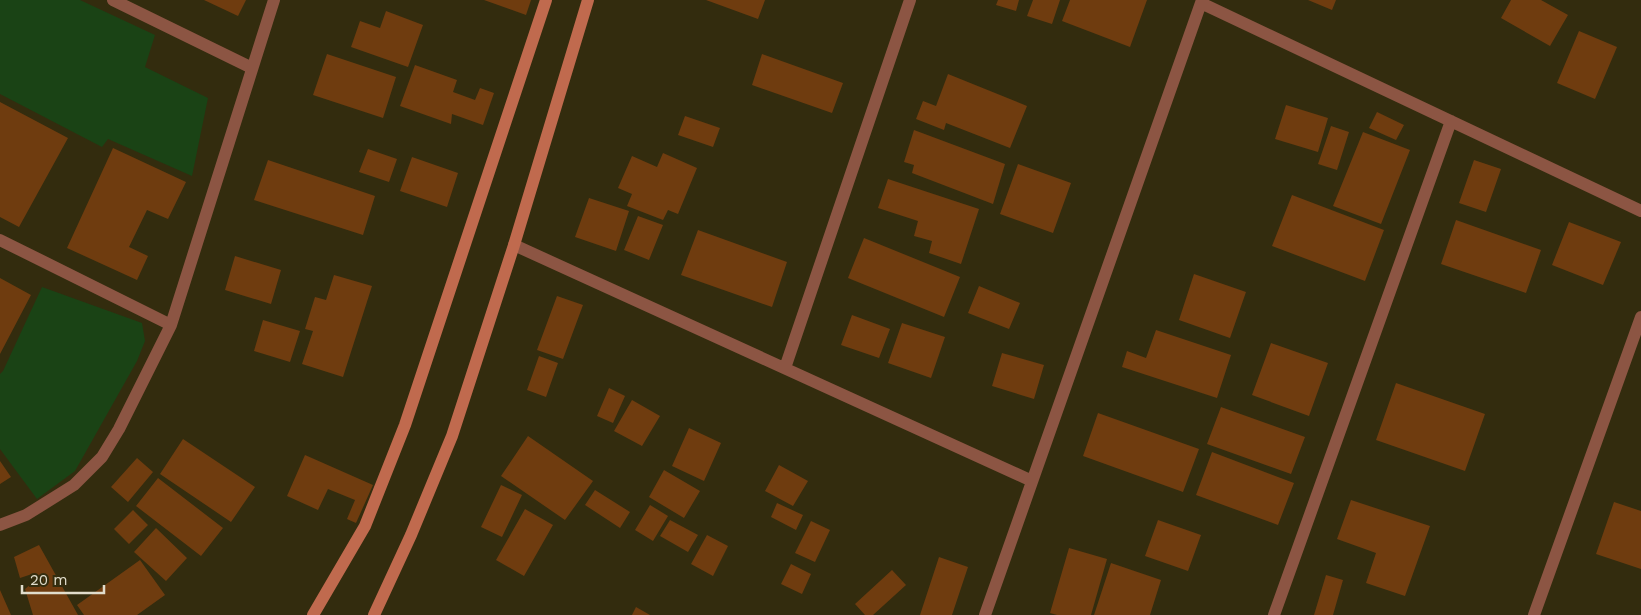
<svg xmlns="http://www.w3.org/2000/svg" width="1641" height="615" viewBox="0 0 1641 615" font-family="'Work Sans',sans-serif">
<rect width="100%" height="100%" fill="#332c0e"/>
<!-- green -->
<path fill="#1a4315" d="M0 0H80L155 35 145 67 208 98 192 176 108 139 102 147 0 94Z
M42 287 142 323 145 341 137 361 75 471 37 499 0 449V374L3 371Z"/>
<!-- building -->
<path fill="#6f3c0f" d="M204 0H246L238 16Z
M484 0H531L526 15Z
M706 0H765L758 19Z
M998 0H1019L1016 11 996 5Z
M1033 0H1060L1052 24 1027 16Z
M1070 0H1147L1130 47 1062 21Z
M1308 0H1336L1332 10Z
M1511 0H1541L1568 15 1550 46 1501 18Z
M386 11 423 25 408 67 351 47 360 21 380 28Z
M1579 31 1617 47 1595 99 1557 83Z
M327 54 396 77 383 118 313 95Z
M762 54 843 83 832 113 752 85Z
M415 65 457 80 453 92 475 100 480 88 494 93 483 125 452 114 451 124 400 106Z
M948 74 1027 106 1010 148 946 123 944 130 916 119 923 101 936 106Z
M0 102 68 138 19 227 0 217Z
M1286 105 1328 118 1318 152 1275 139Z
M1377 112 1404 125 1396 140 1369 128Z
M685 116 720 128 713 147 678 135Z
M1331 126 1349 132 1337 170 1318 164Z
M914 130 1005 164 993 204 912 173 914 165 904 162Z
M1363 132 1410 150 1381 224 1333 206Z
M113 148 186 182 168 219 147 210 129 247 148 256 137 280 67 248Z
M368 149 397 159 389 182 359 172Z
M663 153 697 168 678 214 668 210 663 220 627 206 632 194 618 188 632 156 657 167Z
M412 157 458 173 447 207 400 191Z
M268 160 375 196 363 235 254 200Z
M1474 160 1501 169 1486 212 1459 203Z
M1018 164 1071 183 1053 233 1000 214Z
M888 179 979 209 961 264 929 253 932 241 914 236 918 221 878 208Z
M1292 195 1384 230 1365 281 1272 246Z
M589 198 629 211 616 251 575 237Z
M638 216 663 225 649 260 624 250Z
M1456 220 1541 250 1526 293 1441 264Z
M1569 222 1621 242 1603 285 1552 265Z
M698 230 787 262 772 307 681 275Z
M864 238 960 277 944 317 848 278Z
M235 256 281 270 271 304 225 290Z
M1194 274 1246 292 1230 338 1179 320Z
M334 275 372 286 343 377 302 364 313 331 305 329 315 297 326 300Z
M0 278 31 295 0 354Z
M979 286 1020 303 1009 329 968 313Z
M557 296 583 305 563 359 537 350Z
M852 315 890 329 879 358 841 345Z
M263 320 300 331 290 362 254 351Z
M902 323 945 337 931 378 888 363Z
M1156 330 1231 355 1217 398 1122 367 1127 351 1146 358Z
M1271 343 1328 363 1309 416 1252 395Z
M1002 353 1044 365 1034 399 992 386Z
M539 356 558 363 546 397 527 390Z
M1396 383 1485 414 1465 471 1376 440Z
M609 388 625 396 613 423 597 416Z
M632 400 660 416 642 446 614 431Z
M1221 407 1305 437 1291 474 1207 444Z
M1098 413 1199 449 1183 492 1083 456Z
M689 428 721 443 704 481 672 466Z
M528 436 593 481 565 520 501 476Z
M183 439 255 487 231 522 160 474Z
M1212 452 1294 483 1278 525 1196 495Z
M305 455 373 485 356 523 347 519 355 500 328 489 318 510 287 496Z
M137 458 153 472 128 502 111 487Z
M0 461 11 477 0 484Z
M779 465 808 481 793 506 765 491Z
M664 470 700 491 684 518 649 497Z
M158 478 223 528 201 556 136 506Z
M501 485 522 495 502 537 481 527Z
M595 490 630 512 620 528 585 505Z
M1351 500 1430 526 1405 596 1366 583 1376 553 1337 539Z
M1614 502 1641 511V569L1596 554Z
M777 503 803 515 796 530 771 517Z
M650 505 668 516 653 541 635 530Z
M525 509 553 525 524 576 496 560Z
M133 510 148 525 129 544 114 529Z
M670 520 698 535 688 552 660 536Z
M1158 520 1201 535 1188 571 1145 556Z
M811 521 830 530 815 562 795 553Z
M156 528 187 558 166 581 134 552Z
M707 535 728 546 713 576 691 564Z
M39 545 78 615H33L25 589 37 579 35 573 20 578 14 557Z
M1069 548 1107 559 1091 615H1057L1050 613Z
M939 557 968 567 952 615H920Z
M140 560 165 595 137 615H84L77 605Z
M1111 563 1161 580 1150 615H1094Z
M791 564 811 574 802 594 781 584Z
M892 570 906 585 873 615H865L855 604Z
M1326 575 1343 580 1333 615H1314Z
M0 590 11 615H0Z
M636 607 650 615H632Z"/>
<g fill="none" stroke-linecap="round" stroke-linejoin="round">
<!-- street -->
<path stroke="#8c5543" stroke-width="12" d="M113 0 252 68
M1201 3 1641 211
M0 240 171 325
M514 245 1032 481
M785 368 910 0
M0 525 26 515 74 485 102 457 119 429 171 325 274 0
M985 615 1202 0
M1274 615 1451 121
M1534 615 1641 317"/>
<!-- secondary -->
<path stroke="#c06a4e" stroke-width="12" d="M313 615 365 526 405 425 546 0
M374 615 411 535 452 436 514 245 588 0"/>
</g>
<!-- scale -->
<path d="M22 585v8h82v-8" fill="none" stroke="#e1ddcc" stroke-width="2.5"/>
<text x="30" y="585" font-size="15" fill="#e1ddcc" stroke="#332c0e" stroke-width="4" paint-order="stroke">20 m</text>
</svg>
